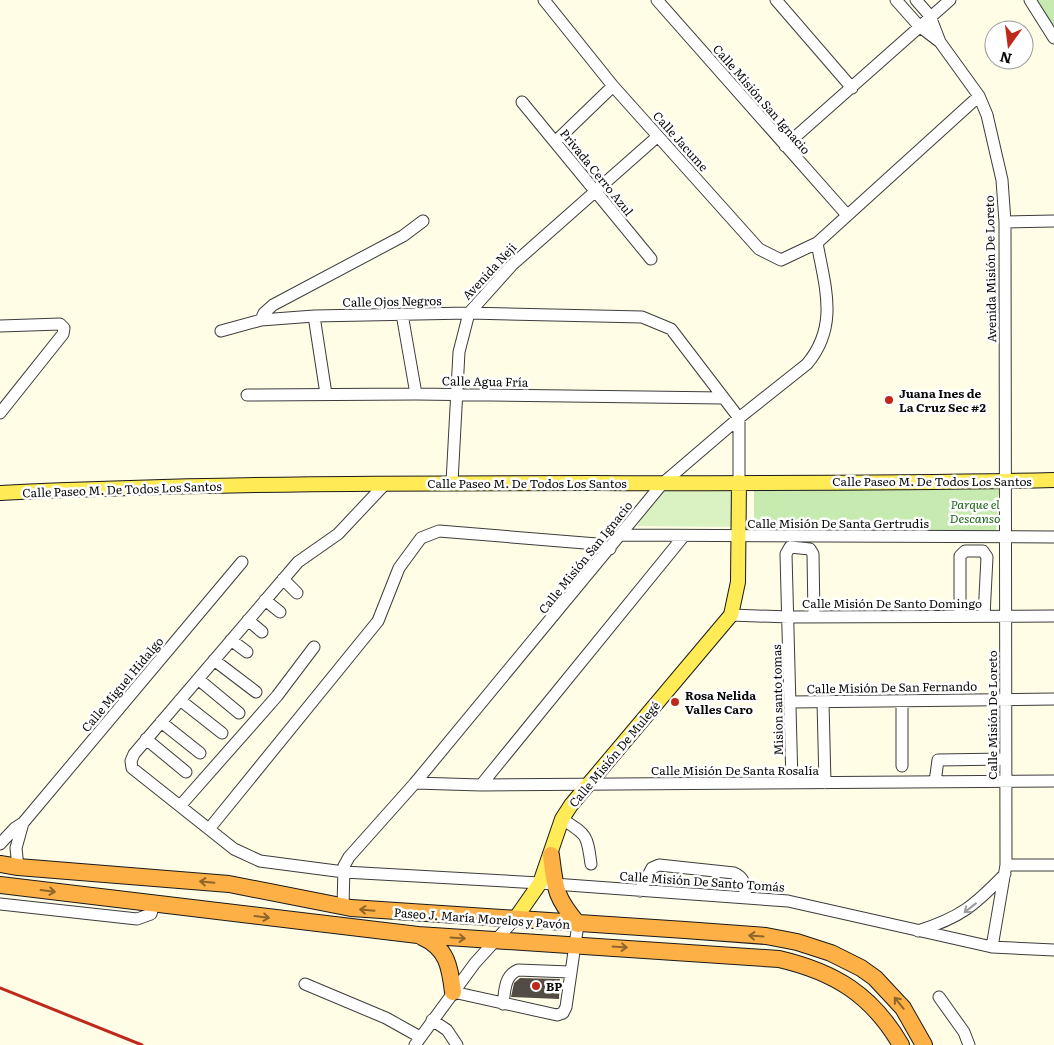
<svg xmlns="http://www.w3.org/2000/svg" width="1054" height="1045" viewBox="0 0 1054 1045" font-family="Literata,serif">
<rect width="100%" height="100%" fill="#fffde6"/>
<!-- green -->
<path fill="#c6eaaf" d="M1028 0H1054V37Z
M999 488 996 534 754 529V491Z"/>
<!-- pitch -->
<path fill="#daf1c1" d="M740 489 738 527 637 526 660 490Z"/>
<!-- building -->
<path fill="#524c45" d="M520 978 560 979 559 999 511 997 514 983Z"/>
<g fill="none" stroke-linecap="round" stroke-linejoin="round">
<!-- minor casing -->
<g stroke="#3c3c3c" stroke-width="13">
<path id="minor" d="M544 0 613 86 759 249 781 260 817 243
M657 0 847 215
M776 0 852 88
M896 0 919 26 940 42
M916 0 930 16 940 42 979 96 987 115 1002 180 1005 222 1006 865 992 947
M1030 0 1054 38
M522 102 651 259
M555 142 613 86
M785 146 950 0
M1005 222 1054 221
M402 314 416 394
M314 316 326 394
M261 320 264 313 273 305 403 236 423 221
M0 326 60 324 64 328 63 334 0 413
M221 331 261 320 314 316 469 313 642 317 671 329 739 418V482
M247 395 416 394 723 398
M452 482 459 352 469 313 512 265 658 136
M386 483 338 534 298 562 134 754 131 761 132 768 234 849 260 861 344 872 540 883 788 901 992 947 1054 950
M621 535 1054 537
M283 579 297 593
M265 600 280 612
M731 615 789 617 1054 616
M960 616V556L965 551H983L987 557 984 616
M248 620 262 632
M231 640 247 652
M214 660 256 692
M198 679 239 713
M180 700 222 733
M902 701V766
M791 702 1054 699
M823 702 825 783
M161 722 200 753
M146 739 186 772
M935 782 938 760 1005 759
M415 783 481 785 1054 781
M792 783 786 554 790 547 810 549 813 554 814 617
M481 785 683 537
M180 806 277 696 314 647
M562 819C587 835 587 834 591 864
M209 829 378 621 399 568 421 538 439 531 597 544 610 549
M0 844 15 828 23 823 242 562
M1006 865H1054
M18 867 16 848 23 823
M640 891 652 868 659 865 734 873C746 878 745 887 746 898
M0 904 137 919 151 914 154 904
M343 907 344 866 349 857 415 783 662 484 739 418 807 364C839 326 825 287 817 243L979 96
M918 931C961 917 974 906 1005 874
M305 984 386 1018 420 1037
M453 992 557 1015 563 1013 566 1007 578 924
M939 997 964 1032 969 1045
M503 1004C505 991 504 976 518 970L570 972
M432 1020 447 1030 457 1045
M415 1045 475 963 515 919"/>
</g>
<!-- major casing -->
<g stroke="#1a1a1a" stroke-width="16">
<path id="major" d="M0 493C351 476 703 488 1054 480
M515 919 540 883 562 819 571 805 731 615 738 582 739 482"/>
</g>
<!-- highway casing -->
<g stroke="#1a1a1a" stroke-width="18">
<path id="highway" d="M551 855C555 888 555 897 578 924
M0 864 18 867 229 884 351 908 685 930 766 936 797 942 831 953 861 968 875 978 903 1008 924 1045
M0 885 418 935 779 959C835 972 872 995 901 1045
M422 937C447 948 450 967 453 992"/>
</g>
<!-- minor -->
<use href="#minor" stroke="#fff" stroke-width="11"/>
<!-- major -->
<use href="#major" stroke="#ffeb56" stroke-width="14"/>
<!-- highway -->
<use href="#highway" stroke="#fdb046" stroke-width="16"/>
<!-- rail -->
<path stroke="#bf291c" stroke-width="3" d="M0 988 142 1045"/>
</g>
<!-- one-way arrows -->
<defs><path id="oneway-shaft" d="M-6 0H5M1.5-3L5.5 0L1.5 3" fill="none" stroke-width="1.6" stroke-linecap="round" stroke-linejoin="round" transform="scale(1.25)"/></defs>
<g stroke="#8f652b">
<use href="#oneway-shaft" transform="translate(207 882) rotate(-175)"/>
<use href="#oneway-shaft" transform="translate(48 891) rotate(7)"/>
<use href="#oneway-shaft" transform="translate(367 910) rotate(-175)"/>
<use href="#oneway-shaft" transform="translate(262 917) rotate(7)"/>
<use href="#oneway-shaft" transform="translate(756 936) rotate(-176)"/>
<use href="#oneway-shaft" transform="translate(458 938) rotate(4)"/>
<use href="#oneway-shaft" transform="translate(620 947) rotate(4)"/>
<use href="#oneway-shaft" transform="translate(899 1003) rotate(-129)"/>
</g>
<use stroke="#9d9d9d" href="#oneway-shaft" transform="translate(970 908) rotate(142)"/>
<!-- markers -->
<g fill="#bf291c" stroke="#fff" stroke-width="2">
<circle cx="889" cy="400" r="5"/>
<circle cx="675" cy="702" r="5"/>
<circle cx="536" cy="986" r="5"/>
</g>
<g text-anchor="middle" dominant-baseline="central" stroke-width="5" stroke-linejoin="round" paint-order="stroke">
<!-- street labels -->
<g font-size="12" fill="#090909" stroke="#fff">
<text transform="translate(762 99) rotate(49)">Calle Misión San Ignacio</text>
<text transform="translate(681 141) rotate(48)">Calle Jacume</text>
<text transform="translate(597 172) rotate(51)">Privada Cerro Azul</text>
<text transform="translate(990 269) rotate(-91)">Avenida Misión De Loreto</text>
<text transform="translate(489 271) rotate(-47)">Avenida Neji</text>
<text transform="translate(392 301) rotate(-1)">Calle Ojos Negros</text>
<text transform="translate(485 381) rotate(1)">Calle Agua Fría</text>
<text x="932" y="481">Calle Paseo M. De Todos Los Santos</text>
<text x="527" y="483">Calle Paseo M. De Todos Los Santos</text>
<text transform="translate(122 489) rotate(-2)">Calle Paseo M. De Todos Los Santos</text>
<text x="838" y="523">Calle Misión De Santa Gertrudis</text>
<text transform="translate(585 557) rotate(-51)">Calle Misión San Ignacio</text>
<text x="892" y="603">Calle Misión De Santo Domingo</text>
<text transform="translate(122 684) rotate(-50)">Calle Miguel Hidalgo</text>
<text transform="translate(892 687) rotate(-1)">Calle Misión De San Fernando</text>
<text transform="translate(777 700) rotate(-91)">Mision santo tomas</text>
<text transform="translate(992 715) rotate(-90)">Calle Misión De Loreto</text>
<text transform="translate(614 754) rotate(-50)">Calle Misión De Mulegé</text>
<text x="735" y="770">Calle Misión De Santa Rosalía</text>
<text transform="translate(702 881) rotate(4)">Calle Misión De Santo Tomás</text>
<text transform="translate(482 918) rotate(4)">Paseo J. María Morelos y Pavón</text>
</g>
<!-- poi labels -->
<g font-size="12" font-weight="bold" fill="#090909" stroke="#fff" text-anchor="start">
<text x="899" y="393">Juana Ines de<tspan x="899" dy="14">La Cruz Sec #2</tspan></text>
<text x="685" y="695">Rosa Nelida<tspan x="685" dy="14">Valles Caro</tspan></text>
<text x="546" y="986">BP</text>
</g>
<!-- park labels -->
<g font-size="12" font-style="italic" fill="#1e6318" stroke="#fff">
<text x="975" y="504">Parque el<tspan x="975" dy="14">Descanso</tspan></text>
</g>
</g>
<!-- north arrow -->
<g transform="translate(1009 45) rotate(194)"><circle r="24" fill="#ffffff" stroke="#9d9d9d"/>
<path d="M0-4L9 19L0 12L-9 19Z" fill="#bf291c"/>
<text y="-8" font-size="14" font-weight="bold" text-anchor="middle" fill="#090909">N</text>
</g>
</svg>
